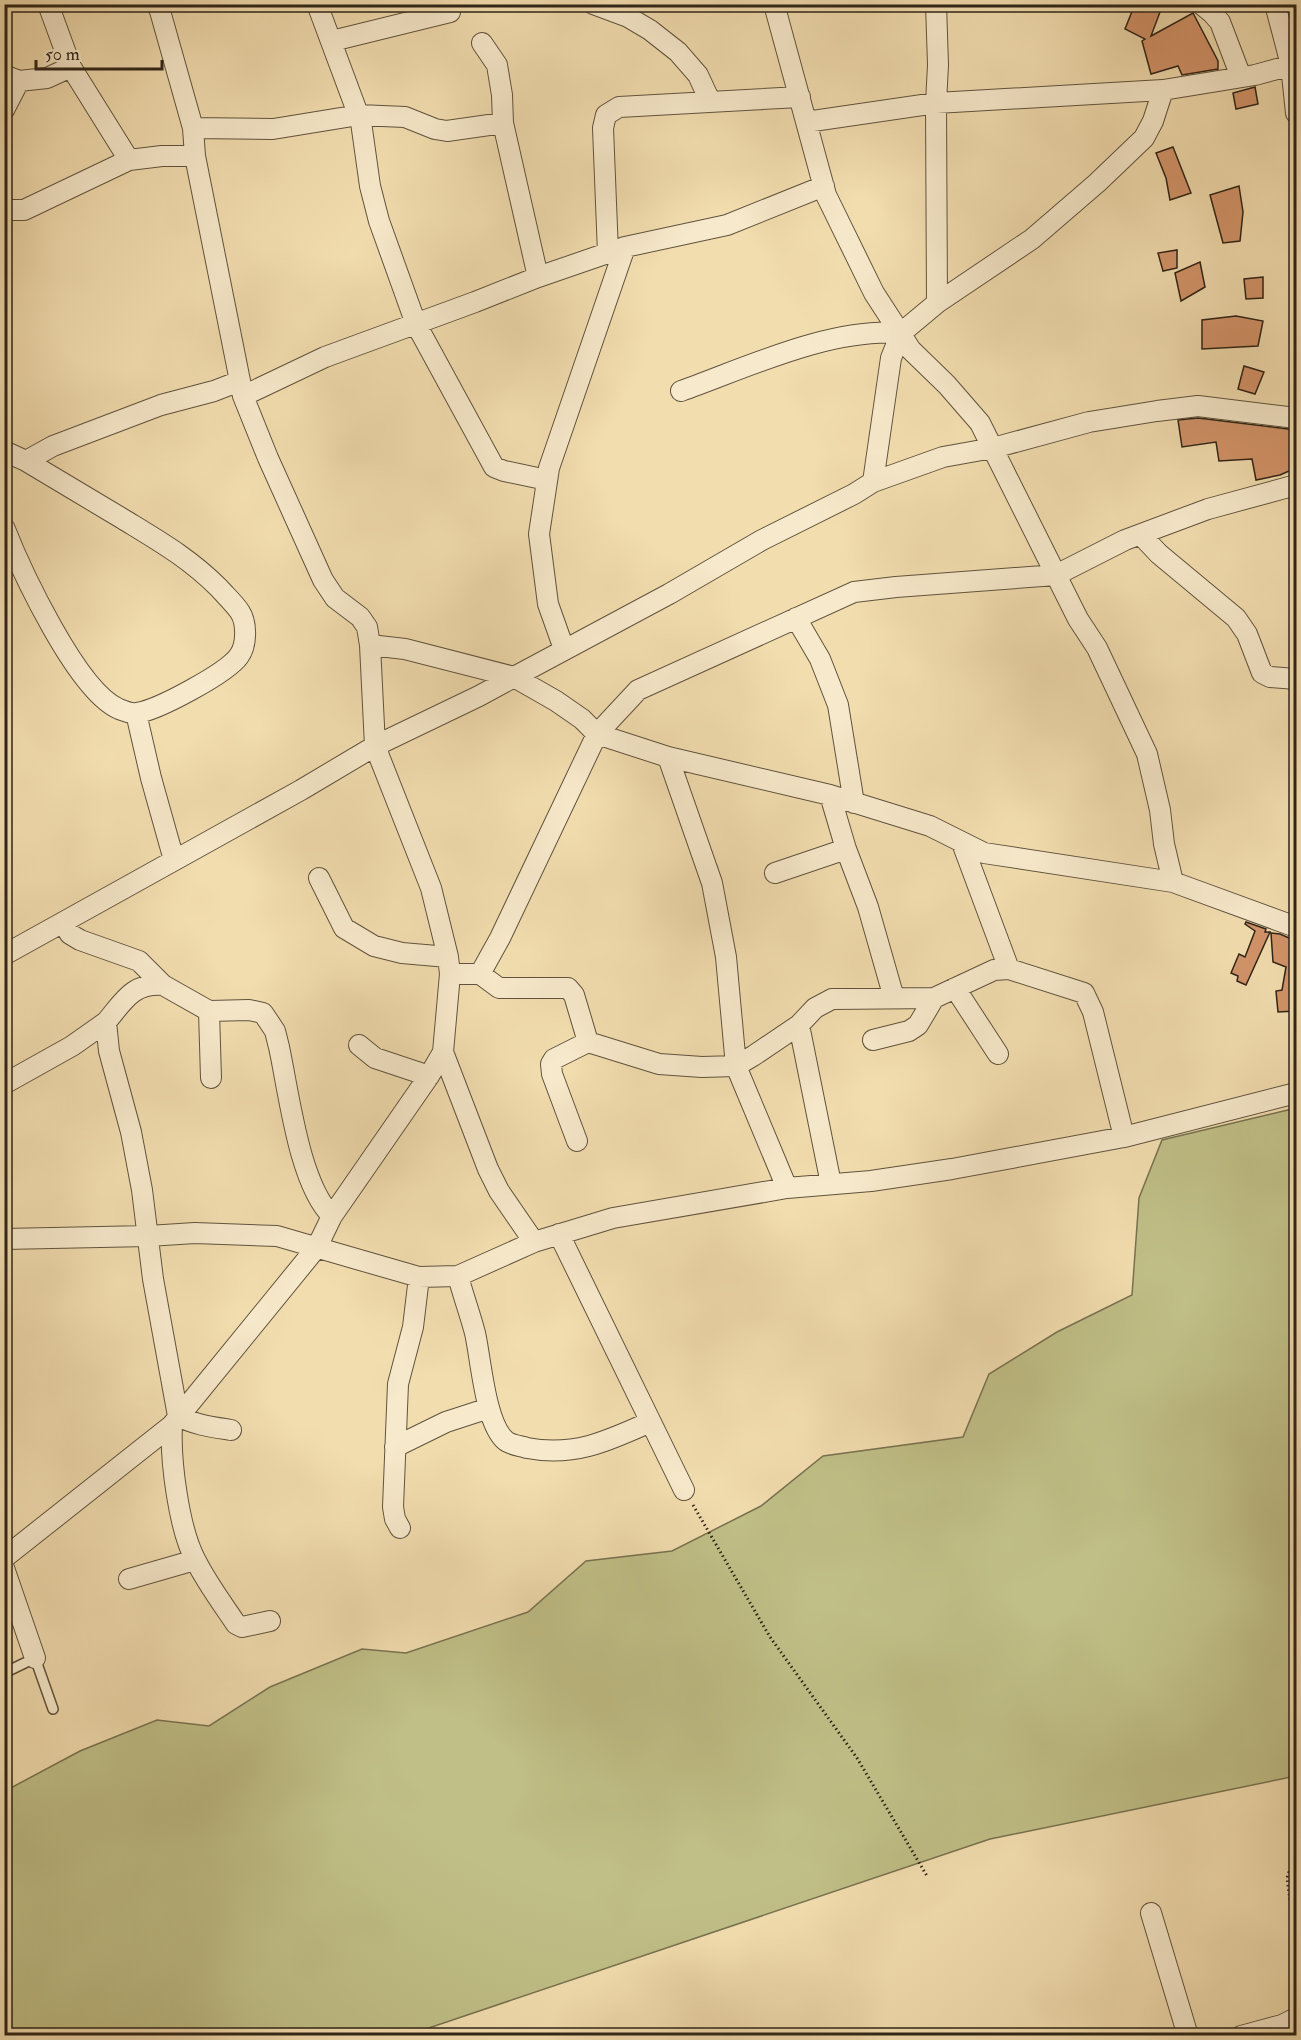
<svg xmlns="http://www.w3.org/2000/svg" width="1301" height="2040" viewBox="0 0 1301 2040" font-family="'IM FELL Double Pica',serif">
<rect width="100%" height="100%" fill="#f2ddaf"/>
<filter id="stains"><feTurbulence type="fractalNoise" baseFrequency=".00333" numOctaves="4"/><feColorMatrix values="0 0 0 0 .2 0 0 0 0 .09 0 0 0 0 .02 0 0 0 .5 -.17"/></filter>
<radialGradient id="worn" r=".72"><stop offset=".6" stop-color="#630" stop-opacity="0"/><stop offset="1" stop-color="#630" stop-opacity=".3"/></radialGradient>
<!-- green -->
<path fill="#c0bf87" stroke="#787250" stroke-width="1.5" d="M1296 1108V1776L990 1839 408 2035H5V1791L80 1751 157 1720 209 1726 270 1687 362 1649 406 1653 528 1612 586 1561 672 1551 761 1506 823 1456 963 1437 989 1374 1057 1332 1132 1295 1139 1198 1162 1140Z"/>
<!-- building -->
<path fill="#d3946a" stroke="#2f2518" stroke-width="1.5" d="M1135 4H1163L1151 36 1193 13 1218 61V69L1182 75 1178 66 1151 74 1142 41 1145 39 1125 29Z
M1255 87 1258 104 1236 109 1233 93Z
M1173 147 1191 193 1170 200 1166 178 1156 153Z
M1239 186 1243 212 1240 241 1223 243 1210 195Z
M1177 250V268L1163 271 1158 253Z
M1200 262 1205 287 1181 301 1175 273Z
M1263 277V298L1246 299 1244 279Z
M1236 316 1263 321 1258 346 1202 349V320Z
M1244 366 1264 372 1255 394 1238 389Z
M1198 418 1296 430V468L1280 475 1256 480 1252 459 1219 461 1216 442 1182 447 1178 420Z
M1246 922 1266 929 1265 932H1270L1246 985 1237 981 1238 976 1231 973 1239 954 1245 957 1255 931 1245 924Z
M1271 933 1280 934 1296 941V1011L1278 1012 1276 991 1282 990 1286 967 1273 962Z"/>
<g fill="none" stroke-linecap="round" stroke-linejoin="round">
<!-- lane casing -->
<g stroke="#60533e" stroke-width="12">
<path id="lane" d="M4 1673 35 1658 53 1709"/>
</g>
<!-- street casing -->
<g stroke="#60533e" stroke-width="22">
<path id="street" d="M48 4 71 67 129 160
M158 4 193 128 195 156 243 396 268 458 323 580 335 598 360 617 367 627 370 645 375 746 431 888 448 957 450 974
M317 4 361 122 370 186 379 221 416 324 494 467 504 471 547 480
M593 4 628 17 650 30 678 52 698 75 710 101
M774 4 826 195 874 293 911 350 947 385 980 423 1056 575 1125 540 1208 509 1296 485
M936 4 938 65 936 103 937 303
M1201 4 1212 13 1220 22 1241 77
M1275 4 1291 65 1296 113
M332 41 450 12
M482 43 497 65 502 95 503 123 538 277
M4 75 19 81 47 78 71 67
M4 110 19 81
M806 122 936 103 1163 90 1255 75 1296 64
M193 128 273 129 359 115 405 117 435 129 447 131 503 123
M4 210H24L129 160 162 156H195
M608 253 603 128 606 115 619 107 800 97
M681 391C748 367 829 328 901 333
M243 396 325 357 475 302 538 277 625 247 727 225 824 186
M4 451 26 461C58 480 91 500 123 519 159 541 189 558 219 588 226 596 234 603 240 612 247 623 247 645 239 656 227 673 158 710 137 713 132 714 124 711 119 709 77 691 21 570 4 527
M26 461 53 446 161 405 214 391 240 381
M873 482 943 457 993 448 1089 422 1157 411 1198 406 1296 418
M1141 535 1159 554 1236 618 1247 634 1262 673 1270 677 1296 679
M796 618 820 659 838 705 854 803
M370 645 405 649 514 677 669 594 762 540 854 494 873 482 891 358 901 333 937 303 1032 239 1097 183 1144 138 1153 121 1163 90
M564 649 548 604 539 534 549 468 625 247
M136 713 151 778 174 860
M668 757 712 883 726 957 736 1066 787 1188
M830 795 846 849 868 907 894 998
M962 843 1009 969
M775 873 846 849
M319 878 344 928 374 946 402 953 448 957
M63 923 70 934 80 940 139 961 163 985 209 1011 249 1010 263 1013 275 1031 279 1047C289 1093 299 1184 332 1216
M4 955 301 790 375 746 479 696 514 677 556 701 582 719 597 734 668 757 830 795 930 826 984 853 1173 882 1296 927
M480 974 499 988H568L574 995 588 1042 659 1064 702 1067 736 1066 753 1056 799 1025 815 1008 832 999 934 998 994 970 1009 969 1084 993 1093 1012 1124 1137
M163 985C132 983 124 1001 106 1022L109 1051 131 1132 142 1190 153 1279 178 1416C195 1425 212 1427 231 1430
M955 988 998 1054
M209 1011 211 1078
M799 1025 831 1184
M873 1040 909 1031 918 1025 934 998
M359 1045 375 1058 429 1076
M443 1052 488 1169 499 1191 534 1242
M4 1084 72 1046 106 1022
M577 1141 552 1074 551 1064 554 1059 588 1042
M559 1234 684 1490
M4 1239 148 1236 195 1233 277 1236 419 1277 458 1276 534 1242 613 1218 787 1188 871 1181 952 1169 1124 1137 1296 1093
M458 1276C463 1295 470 1314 475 1333 481 1359 485 1424 506 1441 511 1445 521 1446 527 1448 574 1457 608 1441 650 1422
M172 1425C170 1461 179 1530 196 1561 207 1583 222 1603 236 1624L242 1627 270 1621
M395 1447 446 1422 489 1408
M400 1528 395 1519 393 1507 398 1384 413 1327 419 1277
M4 1558 172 1425 317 1247 332 1216 429 1076 443 1052 450 974H480L500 938 597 734 638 690 854 592 896 587 1056 575 1078 619 1097 648 1147 754 1160 810 1164 844 1173 882
M4 1568 35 1658
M129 1579 195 1560
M1151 1913 1188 2036
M1241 2036 1282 2025 1296 2018"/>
</g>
<!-- path -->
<path stroke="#2f2518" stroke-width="3" stroke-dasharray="1.5 3" stroke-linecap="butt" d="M693 1505 770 1637 857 1758 927 1876
M1296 1866 1289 1872 1287 1878 1296 1944"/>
<!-- lane -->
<use href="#lane" stroke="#f7e9cb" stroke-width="9"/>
<!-- street -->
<use href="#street" stroke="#f7e9cb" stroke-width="20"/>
</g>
<!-- margin -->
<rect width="1301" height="2040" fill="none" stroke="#f2ddaf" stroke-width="24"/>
<rect x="6" y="6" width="1289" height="2028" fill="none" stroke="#2f2518" stroke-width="3"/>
<rect x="12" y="12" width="1277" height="2016" fill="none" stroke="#2f2518" stroke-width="1.5"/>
<!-- scale -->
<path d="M36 60v9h126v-9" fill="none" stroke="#2f2518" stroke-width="3"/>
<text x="45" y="60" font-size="18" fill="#2f2518" stroke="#f7e9cb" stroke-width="4.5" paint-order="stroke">50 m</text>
<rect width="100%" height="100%" filter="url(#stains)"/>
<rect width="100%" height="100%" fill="url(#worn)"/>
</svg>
